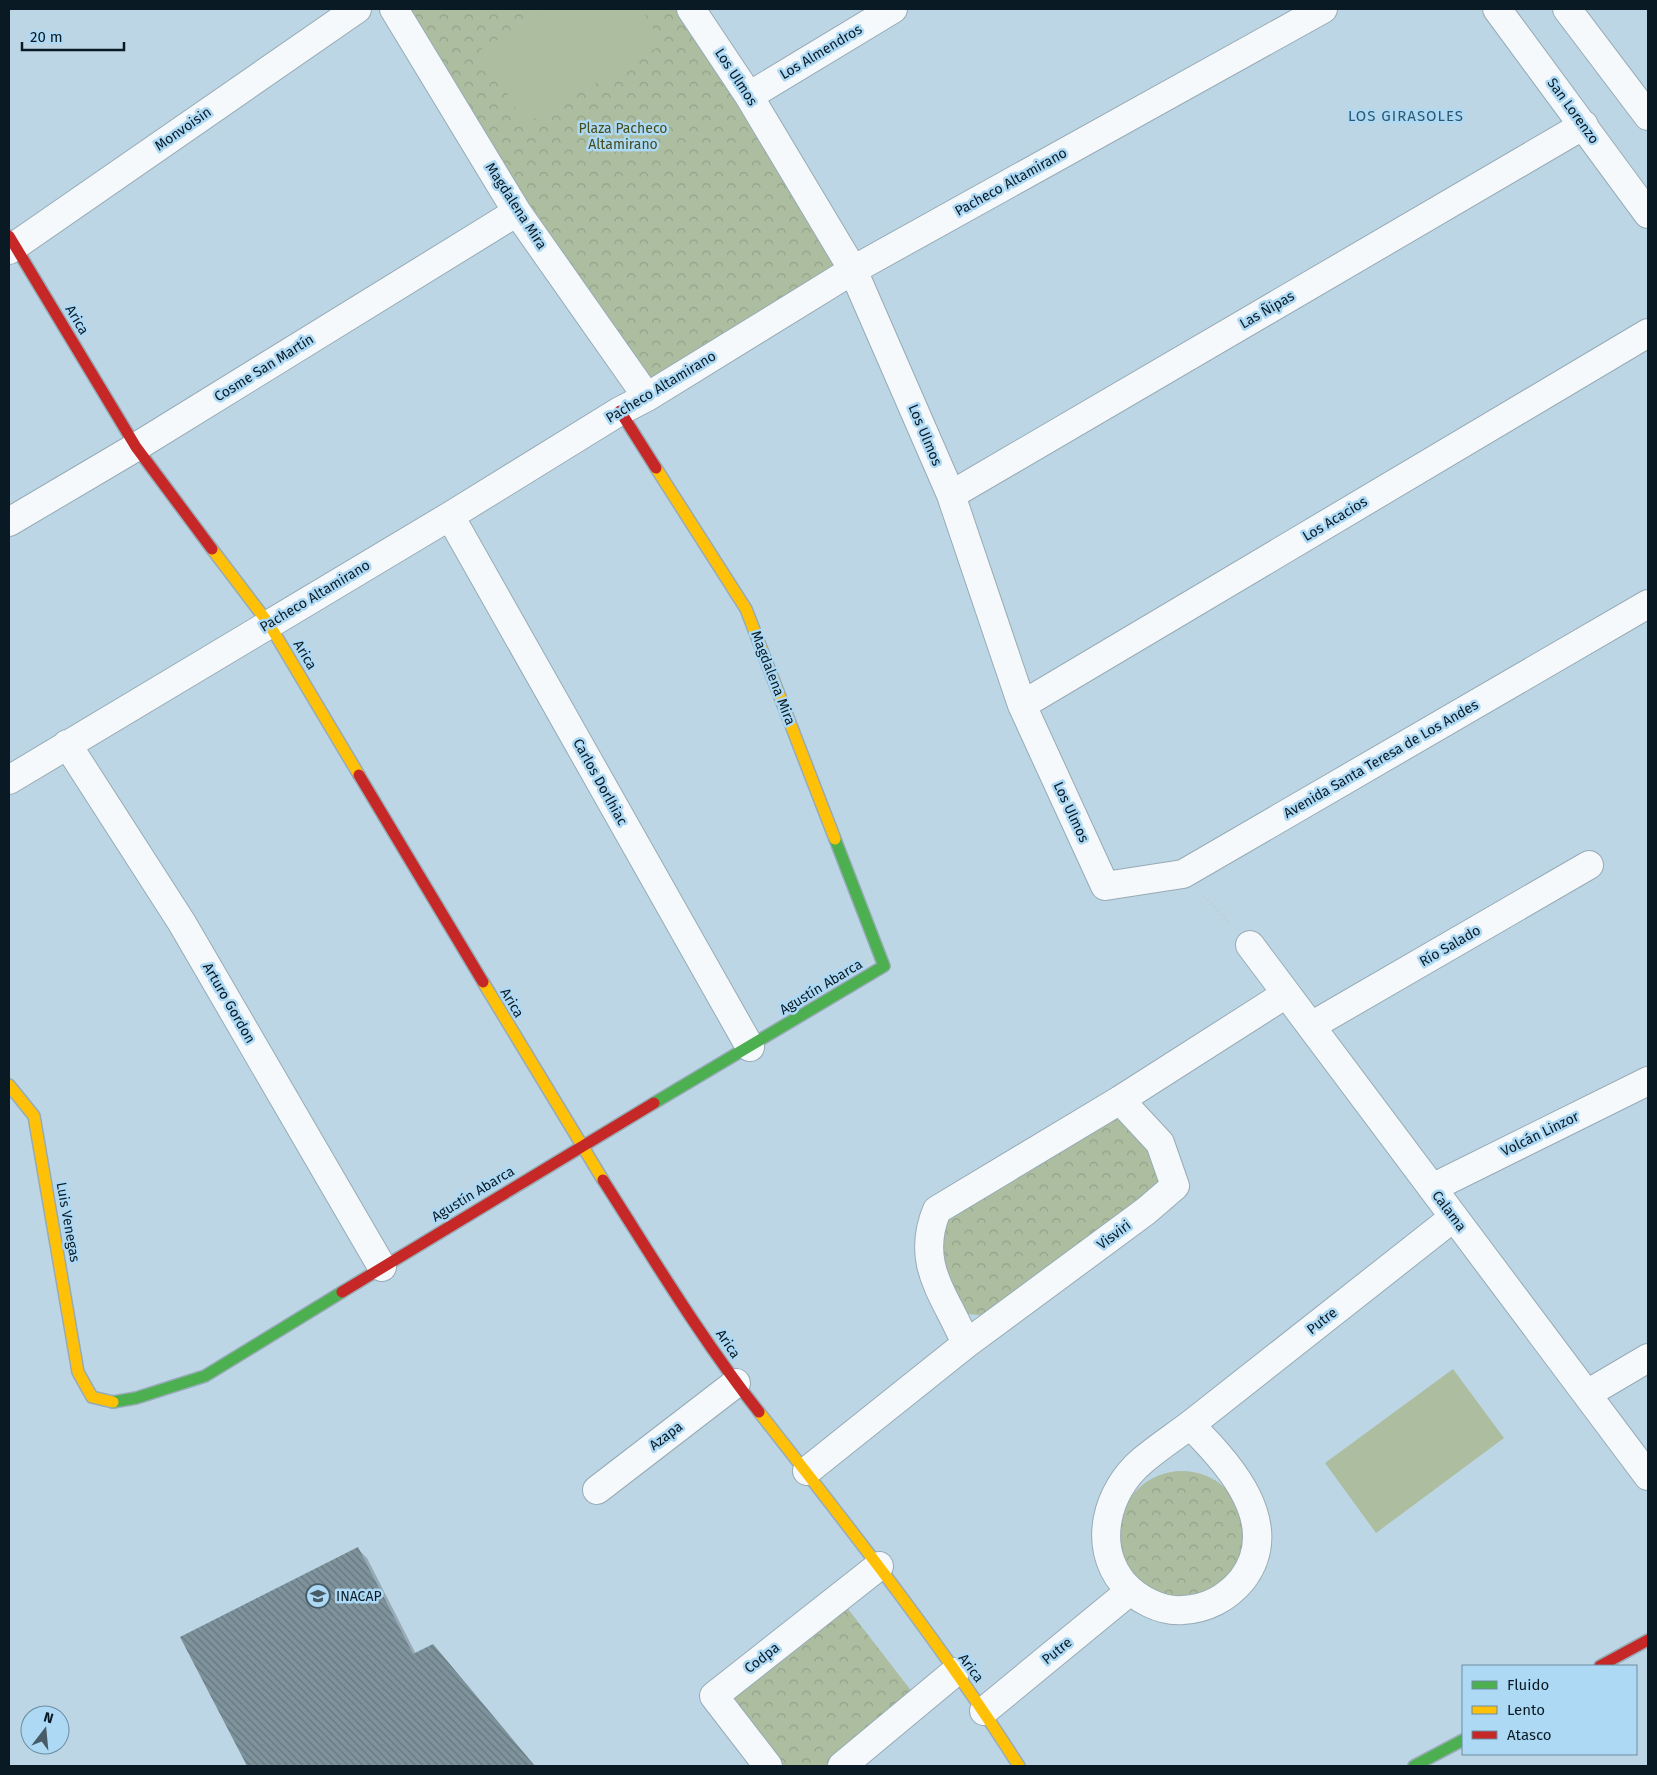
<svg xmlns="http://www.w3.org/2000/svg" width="1657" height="1775" viewBox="0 0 1657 1775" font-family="'Fira Sans',sans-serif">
<defs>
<pattern id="forest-crowns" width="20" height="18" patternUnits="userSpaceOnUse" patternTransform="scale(1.25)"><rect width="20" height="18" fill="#acbda0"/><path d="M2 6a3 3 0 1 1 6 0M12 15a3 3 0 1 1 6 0" fill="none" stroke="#93a28a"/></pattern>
<pattern id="building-back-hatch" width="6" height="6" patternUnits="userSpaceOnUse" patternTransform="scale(1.25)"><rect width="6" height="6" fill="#7e939c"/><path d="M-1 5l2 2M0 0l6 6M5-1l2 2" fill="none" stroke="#65777f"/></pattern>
</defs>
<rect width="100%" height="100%" fill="#bdd6e5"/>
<!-- forest -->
<path fill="url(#forest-crowns)" d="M395 9H687L853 270 647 397Z
M1117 1119 1160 1143 1163 1182 986 1316 968 1314 942 1295 937 1210 1070 1130Z
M1119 1534a63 63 0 1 1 126 0a63 63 0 1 1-126 0Z
M845 1605 916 1697 825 1766H774L722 1699Z"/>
<!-- garden -->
<path fill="#acbda0" d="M551 9H642L662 45 525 124 481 49Z
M1453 1369 1504 1438 1376 1533 1325 1463Z"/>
<!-- shadow -->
<path fill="#0003" d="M358 1549 367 1558 416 1654 442 1655 534 1766H248L182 1637Z"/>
<!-- building -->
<path fill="url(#building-back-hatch)" d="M358 1547 413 1654 433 1644 535 1766H247L180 1637Z"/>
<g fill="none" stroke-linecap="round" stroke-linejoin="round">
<!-- street casing -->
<g stroke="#97abb6" stroke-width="30">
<path id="street" d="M394 9 517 212 647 397
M691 9 749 96 853 270 951 495 1022 705 1105 886 1183 874 1648 604
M1497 9 1648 214
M1567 9 1648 116
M749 96 893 9
M9 250 357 9
M951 495 1584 125
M450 516 750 1047
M9 522 136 447 517 212
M1022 705 1648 333
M67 744 182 923 382 1267
M9 780 450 516 620 411 647 397 853 270 1323 9
M1250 945 1648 1476
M1311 1026 1589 865
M1432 1188 1648 1081
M966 1344C946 1295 914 1265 937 1210L1120 1100 1286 994
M1587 1394 1648 1358
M1190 1425C1230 1464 1284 1525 1242 1580 1227 1598 1206 1609 1183 1610 1161 1612 1137 1599 1123 1583 1092 1545 1107 1491 1142 1461 1157 1448 1174 1437 1190 1425Z
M1190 1425 1454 1217
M807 1471 966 1344 1146 1211 1175 1186 1160 1143 1120 1100
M597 1490 736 1383
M984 1711 1130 1591
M768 1766 714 1696 879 1566
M842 1766 955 1672"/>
</g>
<!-- fast casing -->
<g stroke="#97abb6" stroke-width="14">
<path id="fast" d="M654 1103 884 966 835 839
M113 1402 136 1398 205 1376 342 1292
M1414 1766 1463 1740"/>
</g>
<!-- slow casing -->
<g stroke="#97abb6" stroke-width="14">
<path id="slow" d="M656 468 746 609 835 839
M212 549 269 624 359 775
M483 982 603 1180
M9 1085 34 1116 78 1372 92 1397 113 1402
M759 1412C849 1527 940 1642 1019 1766"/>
</g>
<!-- jam casing -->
<g stroke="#97abb6" stroke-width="14">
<path id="jam" d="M9 236 136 447 212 549
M620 411 656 468
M359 775 483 982
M603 1180C653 1258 701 1339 759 1412
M342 1292 654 1103
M1600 1666 1648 1640"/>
</g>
<!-- path -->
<path stroke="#c2cacf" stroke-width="3" stroke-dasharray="1 4" stroke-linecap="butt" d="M1204 896 1229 923"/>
<!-- street -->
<use href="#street" stroke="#f5f9fb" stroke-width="28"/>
<!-- fast -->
<use href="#fast" stroke="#4caf50" stroke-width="11"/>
<!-- slow -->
<use href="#slow" stroke="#ffc107" stroke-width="11"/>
<!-- jam -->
<use href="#jam" stroke="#c62828" stroke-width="11"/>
</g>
<!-- icons -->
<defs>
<g id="university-ring" transform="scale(1.25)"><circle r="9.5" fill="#add9f5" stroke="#485c68" stroke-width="1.5"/><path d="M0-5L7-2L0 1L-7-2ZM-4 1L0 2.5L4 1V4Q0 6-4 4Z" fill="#485c68"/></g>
</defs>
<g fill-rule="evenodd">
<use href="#university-ring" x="318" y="1596"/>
</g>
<g text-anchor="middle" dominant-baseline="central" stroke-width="5" stroke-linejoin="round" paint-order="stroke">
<!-- street labels -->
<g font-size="14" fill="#091a24" stroke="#add9f5">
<text transform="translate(821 52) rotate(-31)">Los Almendros</text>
<text transform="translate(736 77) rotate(57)">Los Ulmos</text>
<text transform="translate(1573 111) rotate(54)">San Lorenzo</text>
<text transform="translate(183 129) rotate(-35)">Monvoisin</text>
<text transform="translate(1011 182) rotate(-29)">Pacheco Altamirano</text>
<text transform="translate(516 206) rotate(57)">Magdalena Mira</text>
<text transform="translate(1267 310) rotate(-30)">Las Ñipas</text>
<text transform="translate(77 320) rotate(59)">Arica</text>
<text transform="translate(264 368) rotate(-32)">Cosme San Martín</text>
<text transform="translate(661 387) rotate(-31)">Pacheco Altamirano</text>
<text transform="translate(925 435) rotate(67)">Los Ulmos</text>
<text transform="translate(1335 519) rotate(-31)">Los Acacios</text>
<text transform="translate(315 596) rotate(-31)">Pacheco Altamirano</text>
<text transform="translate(305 655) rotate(59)">Arica</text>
<text transform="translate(773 678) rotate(69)">Magdalena Mira</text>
<text transform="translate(1381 759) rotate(-30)">Avenida Santa Teresa de Los Andes</text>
<text transform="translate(600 782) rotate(61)">Carlos Dorlhiac</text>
<text transform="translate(1071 812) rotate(65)">Los Ulmos</text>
<text transform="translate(1450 946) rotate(-30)">Río Salado</text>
<text transform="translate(821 987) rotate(-31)">Agustín Abarca</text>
<text transform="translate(229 1003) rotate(60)">Arturo Gordon</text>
<text transform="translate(512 1003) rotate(59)">Arica</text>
<text transform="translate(1540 1134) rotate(-26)">Volcán Linzor</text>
<text transform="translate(473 1194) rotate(-31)">Agustín Abarca</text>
<text transform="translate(1449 1211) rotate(53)">Calama</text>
<text transform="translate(68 1222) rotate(80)">Luis Venegas</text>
<text transform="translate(1114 1235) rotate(-37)">Visviri</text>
<text transform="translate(1322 1321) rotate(-38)">Putre</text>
<text transform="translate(728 1344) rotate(56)">Arica</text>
<text transform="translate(666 1436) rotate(-37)">Azapa</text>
<text transform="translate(1057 1651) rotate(-39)">Putre</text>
<text transform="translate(762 1658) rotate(-38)">Codpa</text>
<text transform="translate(971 1668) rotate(54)">Arica</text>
</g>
<!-- park labels -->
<g font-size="14" fill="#464d1c" stroke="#add9f5">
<text x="623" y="128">Plaza Pacheco<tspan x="623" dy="16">Altamirano</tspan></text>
</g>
<!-- poi labels -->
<g font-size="14" fill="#091a24" stroke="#add9f5" text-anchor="start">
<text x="336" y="1596">INACAP</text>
</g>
<!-- neighbourhood labels -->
<g font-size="15" letter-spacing="1" fill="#2f5870" stroke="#add9f5">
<text x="1406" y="116">LOS GIRASOLES</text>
</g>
</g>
<!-- border -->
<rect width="1657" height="1775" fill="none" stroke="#091a24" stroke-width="20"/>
<!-- legend -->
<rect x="1462" y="1665" width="175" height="90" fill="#add9f5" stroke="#6b8da1"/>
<rect x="1472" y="1681" width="25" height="8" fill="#4caf50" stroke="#6b8da1"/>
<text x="1507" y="1690" font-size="15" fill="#091a24">Fluido</text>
<rect x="1472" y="1706" width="25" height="8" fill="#ffc107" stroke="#6b8da1"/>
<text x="1507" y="1715" font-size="15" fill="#091a24">Lento</text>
<rect x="1472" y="1731" width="25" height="8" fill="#c62828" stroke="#6b8da1"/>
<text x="1507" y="1740" font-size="15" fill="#091a24">Atasco</text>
<!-- north arrow -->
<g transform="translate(45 1730) rotate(16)"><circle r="24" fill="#add9f5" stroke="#6b8da1"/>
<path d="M0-4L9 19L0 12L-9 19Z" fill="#485c68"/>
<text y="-8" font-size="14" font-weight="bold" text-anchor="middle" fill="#091a24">N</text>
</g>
<!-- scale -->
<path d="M22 42v8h102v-8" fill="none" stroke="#091a24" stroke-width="2.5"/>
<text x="30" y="42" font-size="15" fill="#091a24" stroke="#add9f5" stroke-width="4" paint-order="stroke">20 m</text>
</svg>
